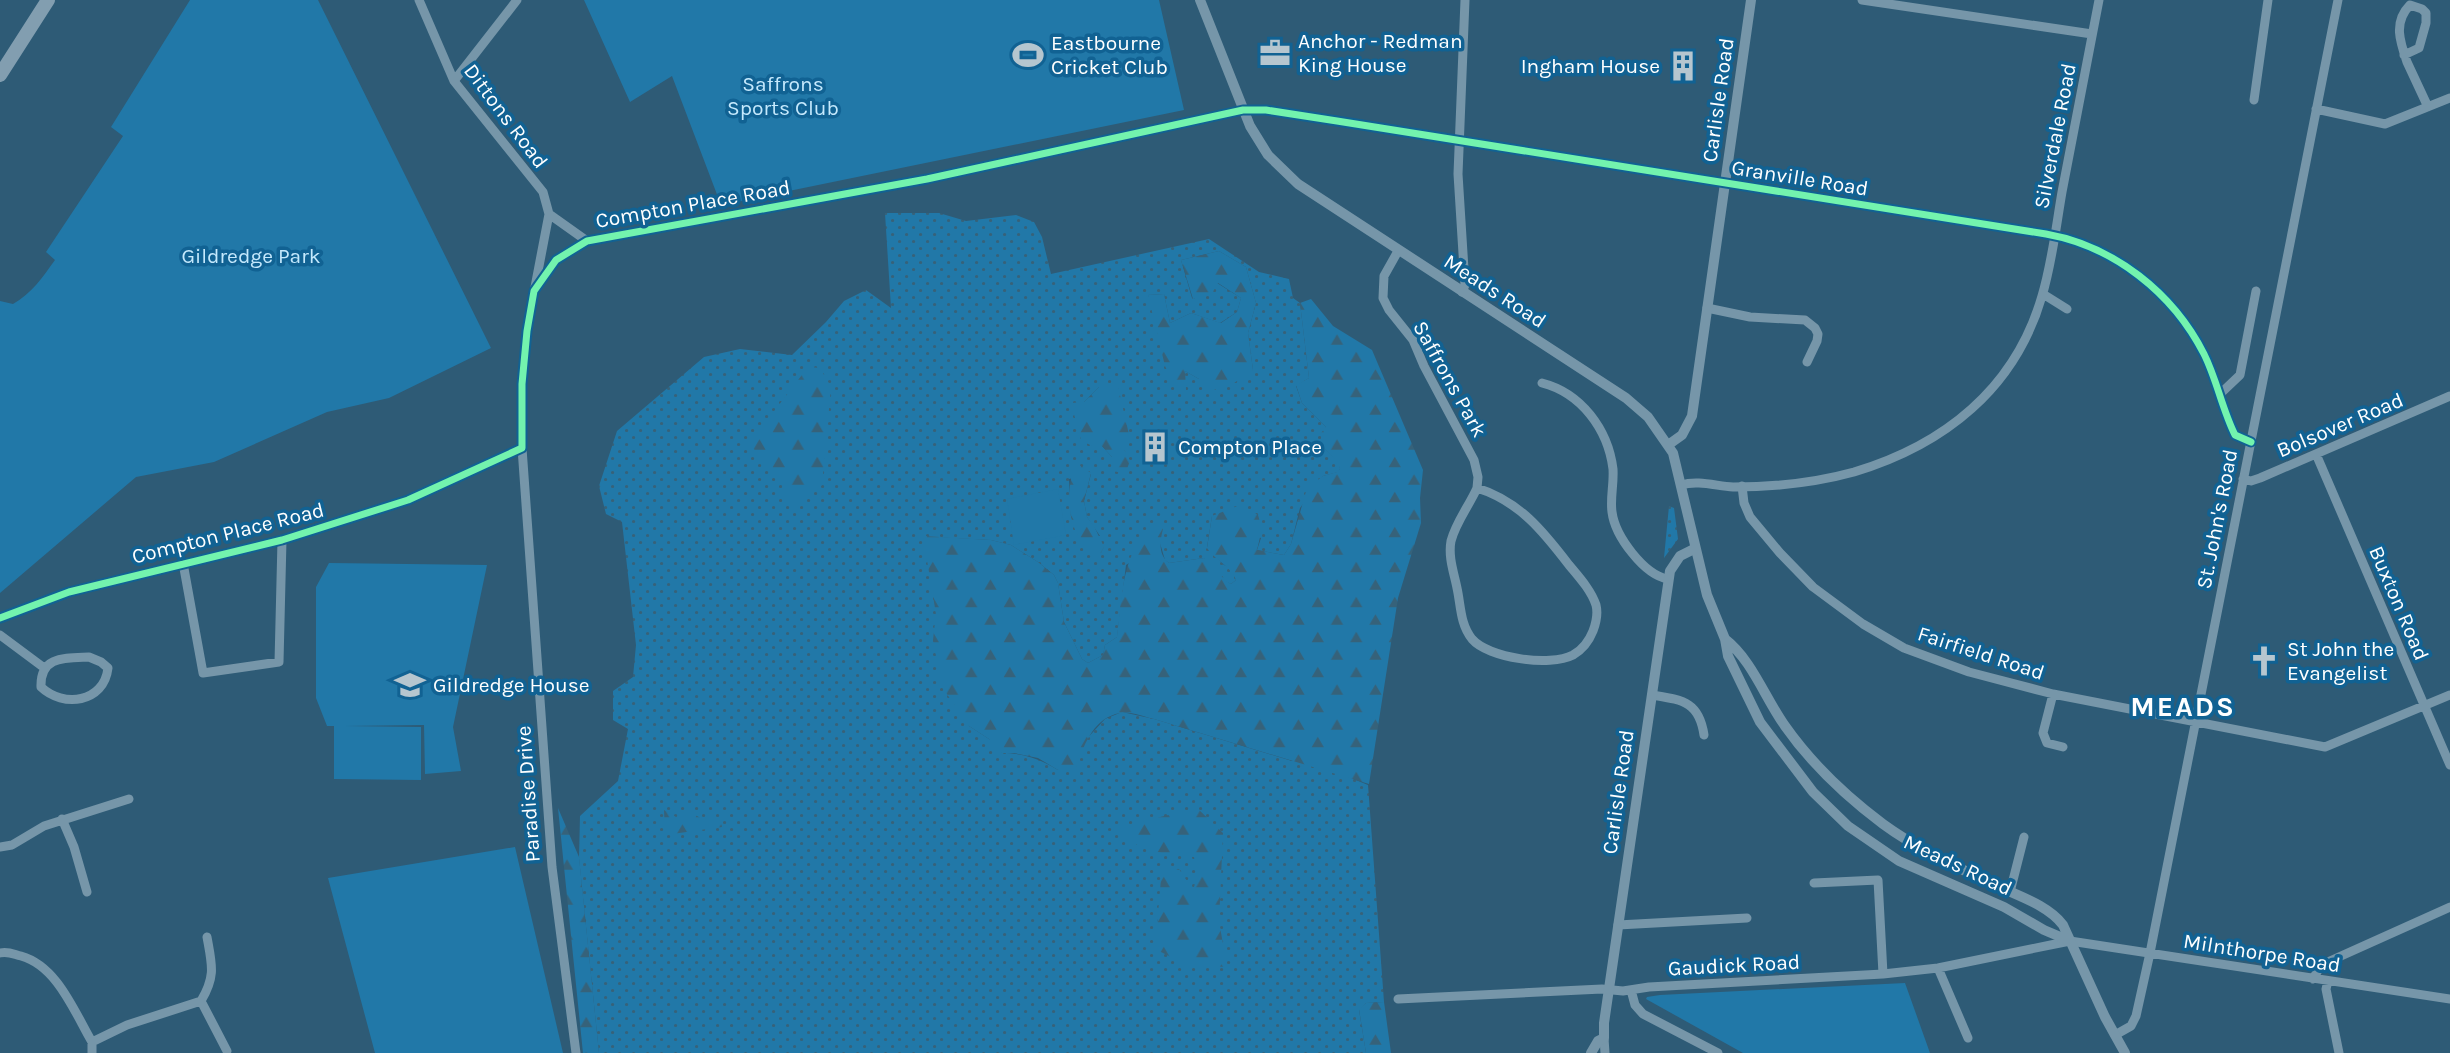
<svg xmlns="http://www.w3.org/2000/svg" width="2450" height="1053" viewBox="0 0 2450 1053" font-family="Karla,sans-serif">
<defs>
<pattern id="grass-dots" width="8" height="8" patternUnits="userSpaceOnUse" patternTransform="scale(1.75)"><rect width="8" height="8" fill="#2178a8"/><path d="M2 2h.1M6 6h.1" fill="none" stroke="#36627a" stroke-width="1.8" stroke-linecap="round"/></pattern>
<pattern id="forest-firs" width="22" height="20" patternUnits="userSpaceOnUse" patternTransform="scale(1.75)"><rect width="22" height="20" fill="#2178a8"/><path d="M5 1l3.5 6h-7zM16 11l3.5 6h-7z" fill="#36627a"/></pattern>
</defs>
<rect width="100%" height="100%" fill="#2e5b76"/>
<!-- grass -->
<path fill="url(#grass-dots)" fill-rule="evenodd" d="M885 213H939L966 221 1016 215 1034 222 1042 237 1051 274 1209 239 1259 272 1289 279 1293 298 1300 303 1309 378 1296 386 1302 403 1326 427 1321 445 1339 463 1340 469 1338 472 1323 476 1300 508 1291 544 1284 555 1257 550 1261 538 1212 516 1207 547 1224 565 1231 568 1236 580 1231 584 1223 580 1204 558 1169 563 1165 560 1160 543 1126 565 1117 637 1105 645 1103 655 1088 663 1082 659 1064 622 1058 583 1054 575 1038 562 1011 545 991 540 932 537 969 726 989 739 1002 753C1024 753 1040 759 1058 770L1105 719 1122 712 1154 719 1292 761 1304 759 1368 785 1384 1002 1366 1003 1359 1010 1366 1053H599L579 858 580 816 618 781 628 729 613 720V691L633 677 636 645 622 522 606 514 599 486 617 431 704 357 740 349 792 355 826 322 844 301 866 290 891 308ZM1219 251 1246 267 1256 303 1248 333 1253 370 1199 379 1185 371 1148 295 1164 294 1170 323 1191 313 1220 323 1237 312 1241 298 1217 283 1192 298 1181 260ZM1099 387 1122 445 1112 457 1102 446H1092L1084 402ZM1091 474 1084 501 1087 517 1100 536 1078 535 1071 516 1069 479Z
M1669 506 1674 508 1678 539 1664 558Z"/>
<!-- forest -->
<path fill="url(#forest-firs)" d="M1219 251 1246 267 1256 303 1248 333 1253 370 1234 383 1211 391 1199 379 1185 371 1186 390 1178 393 1165 366 1148 295 1164 294 1170 323 1191 313 1221 323 1237 312 1241 298 1218 283 1211 295 1193 299 1181 260Z
M1311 299 1333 326 1372 350 1423 470 1420 498 1421 523 1398 598 1369 784 1154 719C1144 717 1130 711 1120 713 1093 718 1084 745 1076 768L1058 770 1038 758 1014 753H1002L994 750 989 739 969 726 942 687 933 640 936 614 923 536 991 540 1011 545 1038 562 1054 575 1058 583 1064 622 1082 659 1088 663 1103 655 1105 645 1117 637C1122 602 1121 542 1159 525L1163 529C1160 541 1158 555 1169 563L1204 558C1217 564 1219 578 1231 584L1236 580C1230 565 1216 561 1207 548L1212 516 1240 505 1258 515 1262 529 1257 550 1284 555 1291 544 1307 488 1323 476 1337 472 1340 469 1338 463 1321 445V433L1326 427 1302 403 1296 385 1309 378 1300 303Z
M808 367 820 368 831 387 822 485 795 505 784 498 781 478 749 444Z
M1117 382 1130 439 1122 445 1130 461 1125 474 1114 471 1112 457 1102 446H1092L1081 440 1071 403 1084 402 1099 387Z
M1075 462 1091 473 1084 501 1087 517 1094 526 1104 547 1101 553 1094 554C1089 548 1082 542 1078 536 1066 515 1068 484 1075 462Z
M558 808 579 857 599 1053H583Z
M1197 808 1223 833 1219 921 1227 967 1187 965 1155 949 1162 867 1179 869 1193 890 1198 875 1194 857 1166 854 1141 848 1115 828Z
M664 810 681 820 689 811 702 819 722 818V827L665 835Z
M1384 1002 1391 1053H1366L1359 1009 1366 1003Z"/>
<!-- park -->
<path fill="#2178a8" d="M190 0H318L491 348 389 398 327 412 214 462 136 477 0 593V301L13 304C32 293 42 278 55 260L46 252 123 136 111 127Z
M584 0H1159L1184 110 721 205 672 76 630 102Z
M1058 489 1066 535 1014 545 1007 499Z
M329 563 487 565 453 727 461 771 425 774 424 725 346 726 421 727V780L334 779V726H327L316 698V587Z
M515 847 563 1053H375L328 878Z
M1905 983 1930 1053H1743L1646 999 1647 997 1660 995Z"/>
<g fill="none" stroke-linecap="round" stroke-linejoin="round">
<!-- minor -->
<path stroke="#7696a9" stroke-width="9" d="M419 0 454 81 543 192 549 214 535 287
M1862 0 2092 34
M2404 55 2419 48 2426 23V13L2422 9 2410 5C2393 22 2400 42 2407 62L2428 107
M454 81 517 0
M2254 100 2268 0
M2316 109 2385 124 2450 98
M549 214 587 241
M1398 251 1384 276 1383 298 1389 310 1413 340 1424 366 1474 460 1478 477 1477 488C1519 501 1543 531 1569 565 1579 577 1591 590 1596 605 1598 613 1596 623 1593 631 1589 641 1582 650 1573 655 1550 667 1488 658 1472 639 1460 624 1461 606 1457 588 1454 573 1448 557 1451 541 1456 522 1469 506 1477 488
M1462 292 1465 285 1458 174 1465 0
M2043 294 2067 309
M1707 308 1750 317 1805 320 1815 328 1818 334 1817 341 1807 362
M1542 383C1581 393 1608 429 1613 469 1614 484 1610 498 1612 512 1615 536 1644 575 1668 579
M2220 394 2240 375 2256 291
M522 448 552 867 576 1053
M2316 454 2450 765
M2243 479 2251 481 2260 478 2450 396
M1681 485C1698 480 1716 486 1733 487 1774 487 1814 483 1854 472 1944 445 2015 389 2042 296 2052 263 2056 227 2062 192 2074 128 2087 64 2099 0
M1742 486 1744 503 1750 517 1780 553 1813 587 1863 624 1904 648 1969 672 2053 694 2325 747 2450 695
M183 563 203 673 279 662 282 540
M0 618 69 592 282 540 408 500 522 448V384L527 331 534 291 556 260 587 241 927 179 1243 110H1266L1337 121 2046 234C2114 246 2173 293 2204 354 2217 380 2222 409 2235 435L2251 442
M0 635 43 667
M89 657 101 662 108 668C104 703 63 708 41 687 40 656 64 658 89 657Z
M2053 694 2043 733 2047 743 2063 747
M1652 695C1682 700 1699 701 1704 735
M62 819 74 847 87 892
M0 847 12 845 44 826 129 799
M1814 883 1878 880 1883 974
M2010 892 2024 837
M1618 925 1747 918
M0 953C8 951 13 954 21 956 57 966 74 1011 92 1042V1053
M1938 968 1968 1038
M2313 979 2321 965 2450 907
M2328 981 2326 989 2339 1053
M1631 990 1635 1005 1643 1014 1718 1053
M1398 999 1602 989 1623 991 1649 987 1883 974 1938 968 2070 941 2450 999
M201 1001C216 976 212 965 207 937
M2115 1035 2131 1026 2136 1016 2150 953 2338 0
M1604 1038 1605 1053
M92 1042 127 1025 201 1001 227 1051"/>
<!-- tertiary -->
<path stroke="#7696a9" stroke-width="10" d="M1200 0 1250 126 1268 155 1298 184 1626 398 1648 417 1673 453 1707 595 1725 639 1728 656 1760 722 1813 792 1848 826 1899 861 2004 907 2044 930 2070 941
M1668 445 1682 435 1692 416 1751 0
M1725 639C1752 660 1765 698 1785 726 1811 763 1847 797 1883 824 1917 849 1957 867 1995 885 2018 896 2048 905 2063 925L2105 1017 2125 1053
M1591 1053 1598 1041 1604 1038V1023L1670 571 1680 556 1694 549"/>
<!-- primary -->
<path stroke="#829eb0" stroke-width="14" d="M0 75 48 0"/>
<!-- cycleway casing -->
<g stroke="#116293" stroke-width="11">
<path id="cycleway" d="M0 618 69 592 282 540 408 500 522 448V384L527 331 534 291 556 260 587 241 927 179 1243 110H1266L1337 121 2046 234C2114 246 2173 293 2204 354 2217 380 2222 409 2235 435L2251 442"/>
</g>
<!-- cycleway -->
<use href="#cycleway" stroke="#73f3ae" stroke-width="7"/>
</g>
<!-- icons -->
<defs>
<g id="office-bare" transform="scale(2.415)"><path d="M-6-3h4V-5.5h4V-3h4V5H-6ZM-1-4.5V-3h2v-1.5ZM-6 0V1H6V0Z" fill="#b6c6cf" stroke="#116293" stroke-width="2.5" paint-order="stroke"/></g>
<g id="stadium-bare" transform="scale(2.415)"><path d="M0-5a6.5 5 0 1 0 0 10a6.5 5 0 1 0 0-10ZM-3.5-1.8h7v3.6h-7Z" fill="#b6c6cf" stroke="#116293" stroke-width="2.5" paint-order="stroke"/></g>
<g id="building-bare" transform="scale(2.415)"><path d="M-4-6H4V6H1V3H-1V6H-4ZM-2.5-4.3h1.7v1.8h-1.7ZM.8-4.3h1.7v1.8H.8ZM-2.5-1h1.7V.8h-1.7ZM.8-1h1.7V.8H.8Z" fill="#b6c6cf" stroke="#116293" stroke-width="2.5" paint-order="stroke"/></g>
<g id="church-bare" transform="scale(2.415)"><path d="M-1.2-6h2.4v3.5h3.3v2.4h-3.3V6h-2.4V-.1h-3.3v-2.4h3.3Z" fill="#b6c6cf" stroke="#116293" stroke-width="2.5" paint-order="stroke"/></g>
<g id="school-bare" transform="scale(2.415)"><path d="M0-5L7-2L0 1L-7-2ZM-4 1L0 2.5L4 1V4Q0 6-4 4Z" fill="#b6c6cf" stroke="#116293" stroke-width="2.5" paint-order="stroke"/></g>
</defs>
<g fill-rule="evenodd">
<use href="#office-bare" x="1275" y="53"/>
<use href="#stadium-bare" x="1028" y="55"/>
<use href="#building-bare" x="1683" y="66"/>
<use href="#building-bare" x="1155" y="447"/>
<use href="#church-bare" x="2264" y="661"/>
<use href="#school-bare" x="410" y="685"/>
</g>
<g text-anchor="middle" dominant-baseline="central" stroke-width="7" stroke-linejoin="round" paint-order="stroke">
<!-- poi labels -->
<g font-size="21" fill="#fff" stroke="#116293" text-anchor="start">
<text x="1298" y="41">Anchor - Redman<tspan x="1298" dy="24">King House</tspan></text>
<text x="1051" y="43">Eastbourne<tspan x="1051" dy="24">Cricket Club</tspan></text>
<text x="1660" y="66" text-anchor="end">Ingham House</text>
<text x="1178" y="447">Compton Place</text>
<text x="2287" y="649">St John the<tspan x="2287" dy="24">Evangelist</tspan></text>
<text x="433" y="685">Gildredge House</text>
</g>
<!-- park labels -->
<g font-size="21" fill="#c5e9fd" stroke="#116293">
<text x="783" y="84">Saffrons<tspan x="783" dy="24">Sports Club</tspan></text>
<text x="251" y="256">Gildredge Park</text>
</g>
<!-- street labels -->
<g font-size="21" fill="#fff" stroke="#116293">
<text transform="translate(1718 100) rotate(-82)">Carlisle Road</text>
<text transform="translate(506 116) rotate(53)">Dittons Road</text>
<text transform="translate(2055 136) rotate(-79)">Silverdale Road</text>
<text transform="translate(1800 178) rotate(9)">Granville Road</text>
<text transform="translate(693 204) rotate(-10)">Compton Place Road</text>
<text transform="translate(1495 291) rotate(33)">Meads Road</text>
<text transform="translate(1450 379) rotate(61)">Saffrons Park</text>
<text transform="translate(2340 425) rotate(-23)">Bolsover Road</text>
<text transform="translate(2217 519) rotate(-79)">St. John's Road</text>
<text transform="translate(228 533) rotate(-14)">Compton Place Road</text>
<text transform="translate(2399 603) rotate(67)">Buxton Road</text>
<text transform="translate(1981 653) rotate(18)">Fairfield Road</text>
<text transform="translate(1618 792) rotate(-82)">Carlisle Road</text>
<text transform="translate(528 794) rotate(-94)">Paradise Drive</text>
<text transform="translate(1958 865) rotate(25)">Meads Road</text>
<text transform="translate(2262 953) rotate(9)">Milnthorpe Road</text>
<text transform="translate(1734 965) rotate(-3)">Gaudick Road</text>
</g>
<!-- district labels -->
<g font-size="28" font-weight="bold" letter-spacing="2" fill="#fff" stroke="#116293">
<text x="2183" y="706">MEADS</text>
</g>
</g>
</svg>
